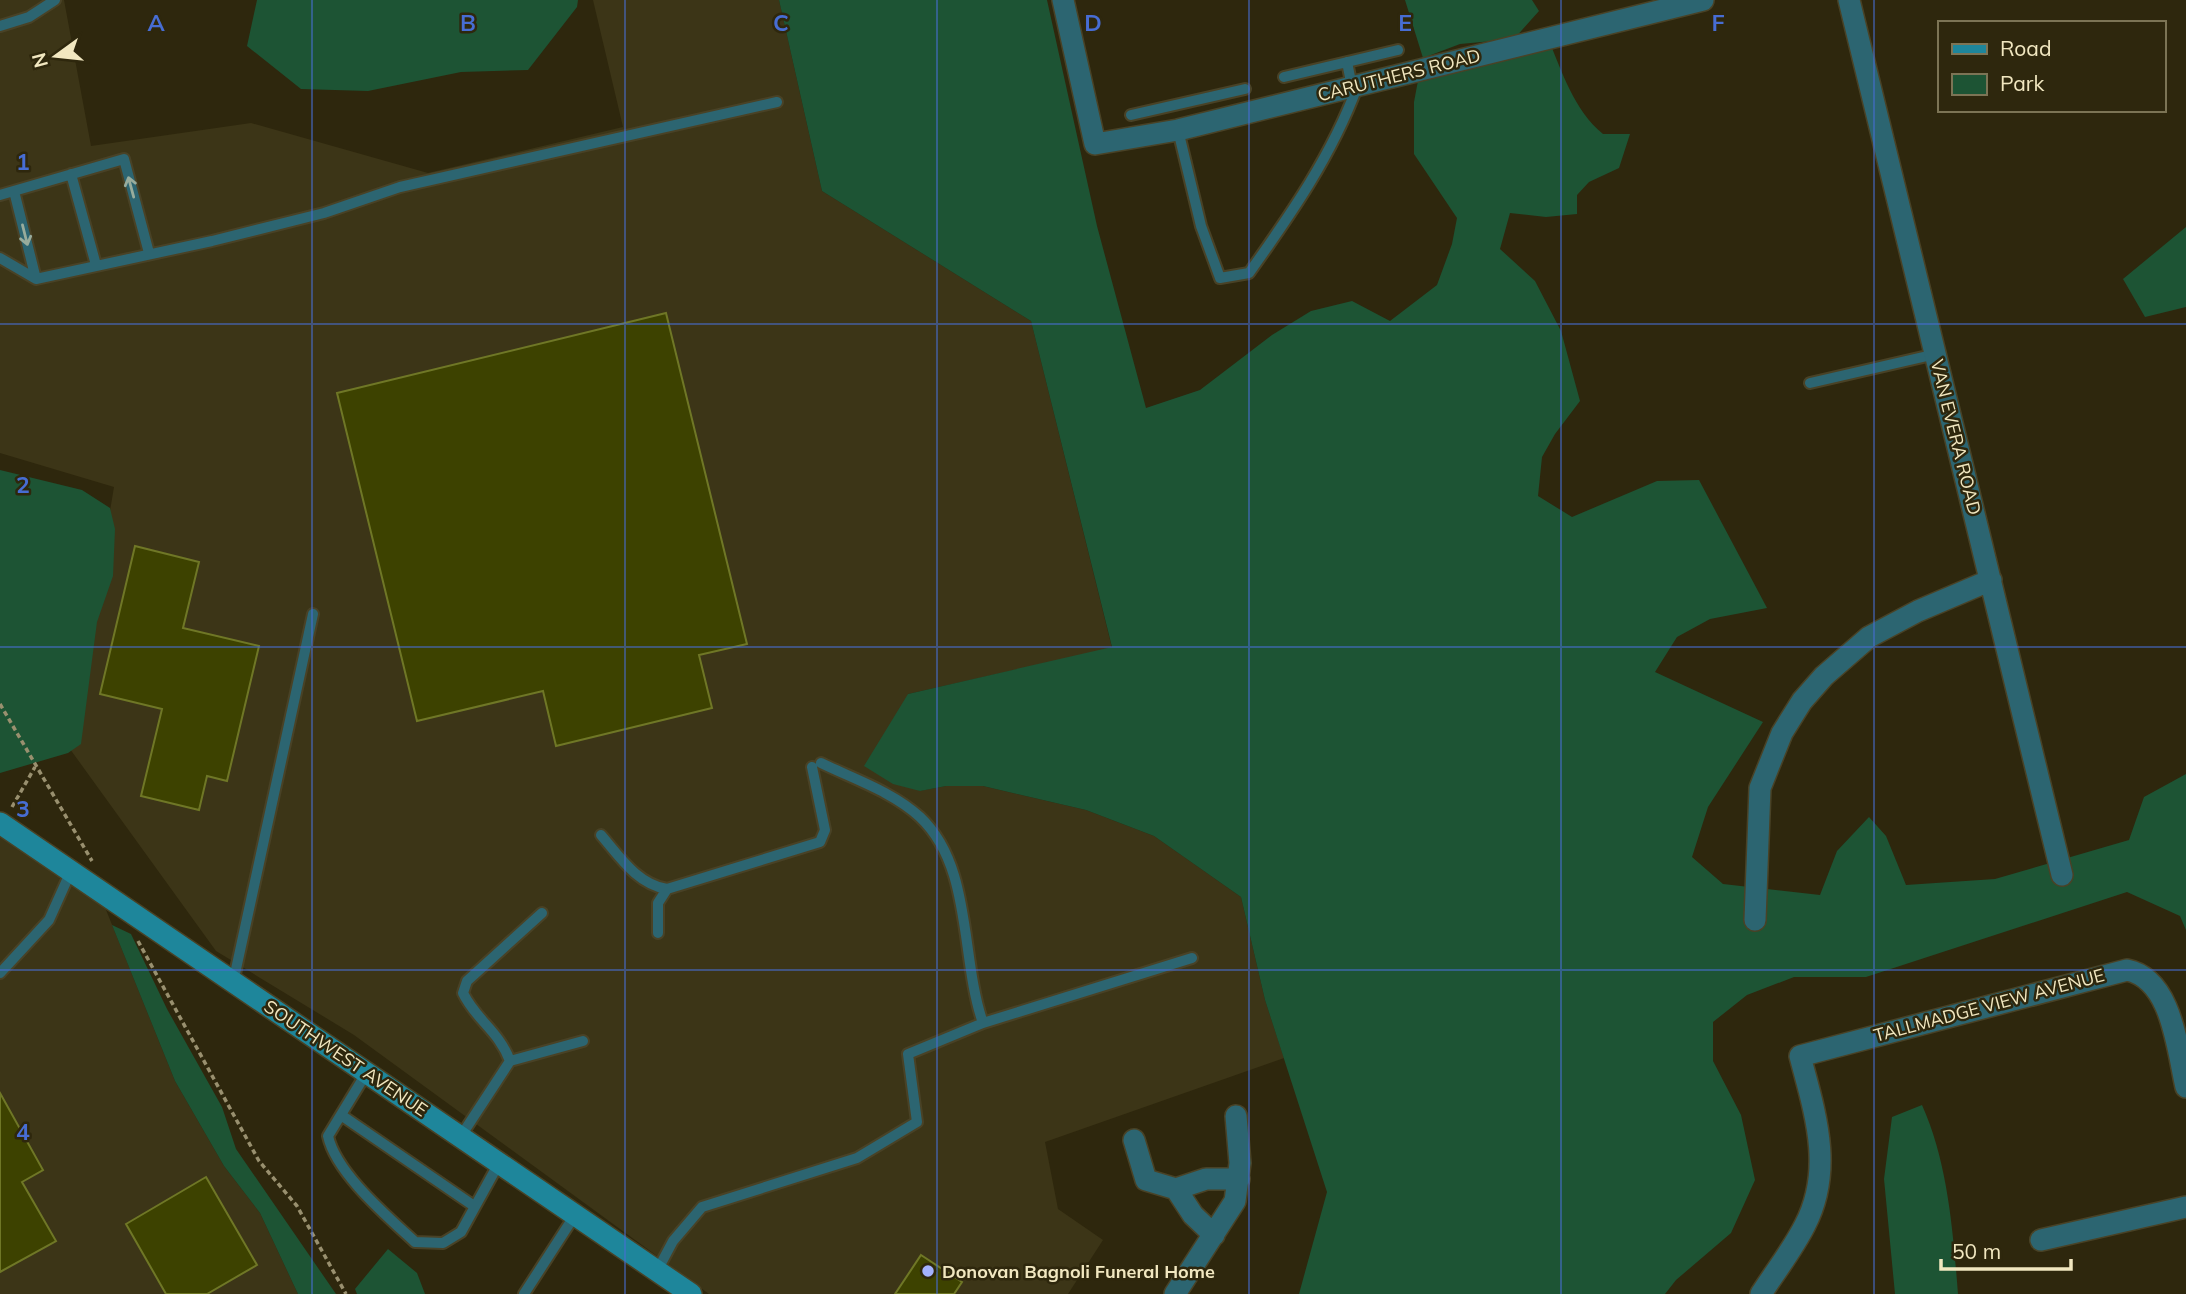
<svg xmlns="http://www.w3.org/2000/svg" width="2186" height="1294" viewBox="0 0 2186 1294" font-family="Mulish,sans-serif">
<rect width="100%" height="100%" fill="#2e270d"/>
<!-- built -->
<path fill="#3c3517" d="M0 0H64L91 146 251 123 428 173 623 127 593 0H779L822 191 1031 321 1112 648 908 694 919 791 946 786H983L1086 810 1154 836 1241 897 1265 1000 1284 1058 1045 1142 1058 1209 1103 1240 1068 1294H709L354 1035 216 951 70 749 114 487 0 453Z
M0 823 98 890 175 1081 224 1166 260 1213 298 1294H0Z"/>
<!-- green -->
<path fill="#1d5434" d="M257 0H578L577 7 528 70 461 72 368 91 301 89 247 46Z
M779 0H1047L1097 226 1146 408 1200 390 1272 335 1311 311 1352 301 1390 321 1437 285 1452 244 1457 218 1414 154V102L1420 70 1548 38C1562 72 1574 110 1603 134H1630L1619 168 1589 182 1577 195V214L1546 217 1510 213 1500 249 1535 281 1561 331 1580 401 1555 434 1542 457 1538 496 1572 517 1657 481 1699 480 1767 608 1710 619 1677 637 1655 672 1763 722 1708 807 1692 857 1723 884 1820 895 1837 851 1869 817 1886 836 1906 885 1995 879 2129 840 2144 797 2186 774V930L2180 916 2127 892 1866 977H1794L1747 995 1713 1022V1061L1741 1115 1755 1180 1731 1233 1676 1280 1665 1294H1299L1327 1192 1265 1000 1241 897 1154 836 1086 810 983 786H946L920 791 893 784 864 766 908 694 1112 647 1031 321 822 191Z
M1405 0H1532L1539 11 1514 39 1460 44 1423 58Z
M2186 227V307L2145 317 2123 279Z
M0 470 82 490 110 508 115 529 113 576 97 622 81 744 68 753 0 773Z
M112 925 131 934 167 1009 222 1107 236 1149 336 1294H298L260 1213 224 1166 175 1081Z
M1922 1105C1948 1163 1953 1231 1958 1294H1895L1884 1179 1892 1117Z
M388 1249 417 1273 425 1294H357L355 1289Z"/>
<!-- building -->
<path fill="#3d4200" stroke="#6f7726" stroke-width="2" d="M666 313 747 644 699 655 712 708 556 746 543 691 417 721 337 393Z
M135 546 199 562 183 628 259 646 227 781 207 776 199 810 141 796 162 709 100 694Z
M0 1093 43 1170 22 1182 56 1241 0 1272Z
M206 1177 257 1265 207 1294H166L126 1224Z
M921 1255 962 1282 954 1294H895Z"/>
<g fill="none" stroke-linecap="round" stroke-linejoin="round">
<!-- lane casing -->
<g stroke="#494226" stroke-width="14">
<path id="lane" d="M0 26 29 17 55 0
M1347 62 1352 87
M1284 77 1398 50
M1131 115 1245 89
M1178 130 1201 226 1220 278 1249 273C1291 214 1332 155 1357 87
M71 174 96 265
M14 191 36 279
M0 195 124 159 149 253
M0 258 36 279 212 241 324 213 400 187 777 102
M1810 383 1936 354
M821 763C854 779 893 792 920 817 973 867 960 957 983 1023
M601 835C620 857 637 884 667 889
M658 933V903L667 889 820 842 825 830 812 767
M0 973 49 920 71 871
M233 983 313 614
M510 1061C499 1031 476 1020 463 993L467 981 542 913
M367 1072 328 1136C336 1173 387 1216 415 1242L443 1243 461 1232 499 1163
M341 1115 474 1206
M461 1136 510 1061 583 1041
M657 1271 673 1241 702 1207 857 1158 917 1122 908 1054 983 1023 1192 958
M524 1294 575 1215"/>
</g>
<!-- street casing -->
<g stroke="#494226" stroke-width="24">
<path id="street" d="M1063 0 1095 144 1178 130 1703 0
M1849 0 2062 875
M1755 920 1760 788 1782 733 1802 701 1824 676 1869 637 1918 611 1991 580
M1134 1140 1146 1180 1176 1189 1193 1215 1214 1235
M1176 1189 1206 1179H1239
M2041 1240 2186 1207
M1175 1294 1235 1201 1240 1163 1236 1116
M1761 1294C1775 1272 1793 1249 1805 1225 1834 1169 1815 1113 1800 1056L2127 970C2172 979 2177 1048 2186 1087"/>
</g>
<!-- secondary casing -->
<g stroke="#494226" stroke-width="24">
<path id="secondary" d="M0 823 691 1294"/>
</g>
<!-- path -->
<path stroke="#99906f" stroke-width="3.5" stroke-dasharray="5 3.5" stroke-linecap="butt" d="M0 704 92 861
M12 807 35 767
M138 941 259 1161 297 1206 346 1294"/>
<!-- lane -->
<use href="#lane" stroke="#2c6571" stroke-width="10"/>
<!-- street -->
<use href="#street" stroke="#2c6571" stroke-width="21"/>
<!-- secondary -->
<use href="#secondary" stroke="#1e869b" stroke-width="21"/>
</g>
<!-- one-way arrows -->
<defs><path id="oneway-shaft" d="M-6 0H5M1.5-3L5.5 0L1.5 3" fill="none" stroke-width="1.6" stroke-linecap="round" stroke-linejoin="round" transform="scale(1.75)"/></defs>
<g stroke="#98ac9c">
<use href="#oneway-shaft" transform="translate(131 187) rotate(-105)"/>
<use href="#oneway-shaft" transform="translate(25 235) rotate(76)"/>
</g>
<!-- grid -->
<path fill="none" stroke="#476dd3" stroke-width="2" stroke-opacity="0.55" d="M312 0V1294M625 0V1294M937 0V1294M1249 0V1294M1561 0V1294M1874 0V1294M0 324H2186M0 647H2186M0 970H2186"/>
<!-- markers -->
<circle fill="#a3b2fd" stroke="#2e270d" stroke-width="2.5" cx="928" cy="1271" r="7"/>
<g text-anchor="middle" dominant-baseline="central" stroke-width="5" stroke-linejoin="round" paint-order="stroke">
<!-- street labels -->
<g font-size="18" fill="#f1e7c0" stroke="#2e270d">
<text transform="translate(1399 75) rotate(-14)">CARUTHERS ROAD</text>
<text transform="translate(1956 437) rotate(76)">VAN EVERA ROAD</text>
<text transform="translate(1989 1005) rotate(-15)">TALLMADGE VIEW AVENUE</text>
<text transform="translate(346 1058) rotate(34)">SOUTHWEST AVENUE</text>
</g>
<!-- poi labels -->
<g font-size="18" font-weight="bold" fill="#f1e7c0" stroke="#2e270d" text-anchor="start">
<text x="942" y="1271">Donovan Bagnoli Funeral Home</text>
</g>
</g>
<g font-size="23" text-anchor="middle" font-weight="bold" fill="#476dd3" stroke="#2e270d" stroke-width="5" stroke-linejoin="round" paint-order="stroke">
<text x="156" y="31">A</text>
<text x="468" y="31">B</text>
<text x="781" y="31">C</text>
<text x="1093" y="31">D</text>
<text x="1405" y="31">E</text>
<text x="1718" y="31">F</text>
<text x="23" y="170">1</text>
<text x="23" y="493">2</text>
<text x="23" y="817">3</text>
<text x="23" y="1140">4</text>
</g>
<!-- legend -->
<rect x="1938" y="21" width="228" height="91" fill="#2e270d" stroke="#7c7455" stroke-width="2"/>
<rect x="1952" y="44" width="35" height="10" fill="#1e869b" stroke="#7c7455" stroke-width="2"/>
<text x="2000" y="56" font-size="21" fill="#f1e7c0">Road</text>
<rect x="1952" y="74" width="35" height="21" fill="#1d5434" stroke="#7c7455" stroke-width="2"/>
<text x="2000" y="91" font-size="21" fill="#f1e7c0">Park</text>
<!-- north arrow -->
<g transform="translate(56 56) rotate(255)" stroke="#2e270d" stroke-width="5" paint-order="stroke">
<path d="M0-5L12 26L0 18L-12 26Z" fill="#f1e7c0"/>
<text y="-10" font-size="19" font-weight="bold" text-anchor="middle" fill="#f1e7c0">N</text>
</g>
<!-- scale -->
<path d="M1941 1259v10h130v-10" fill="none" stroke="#f1e7c0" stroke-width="3.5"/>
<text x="1952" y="1259" font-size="21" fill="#f1e7c0" stroke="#2e270d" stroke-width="5" paint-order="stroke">50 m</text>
</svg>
